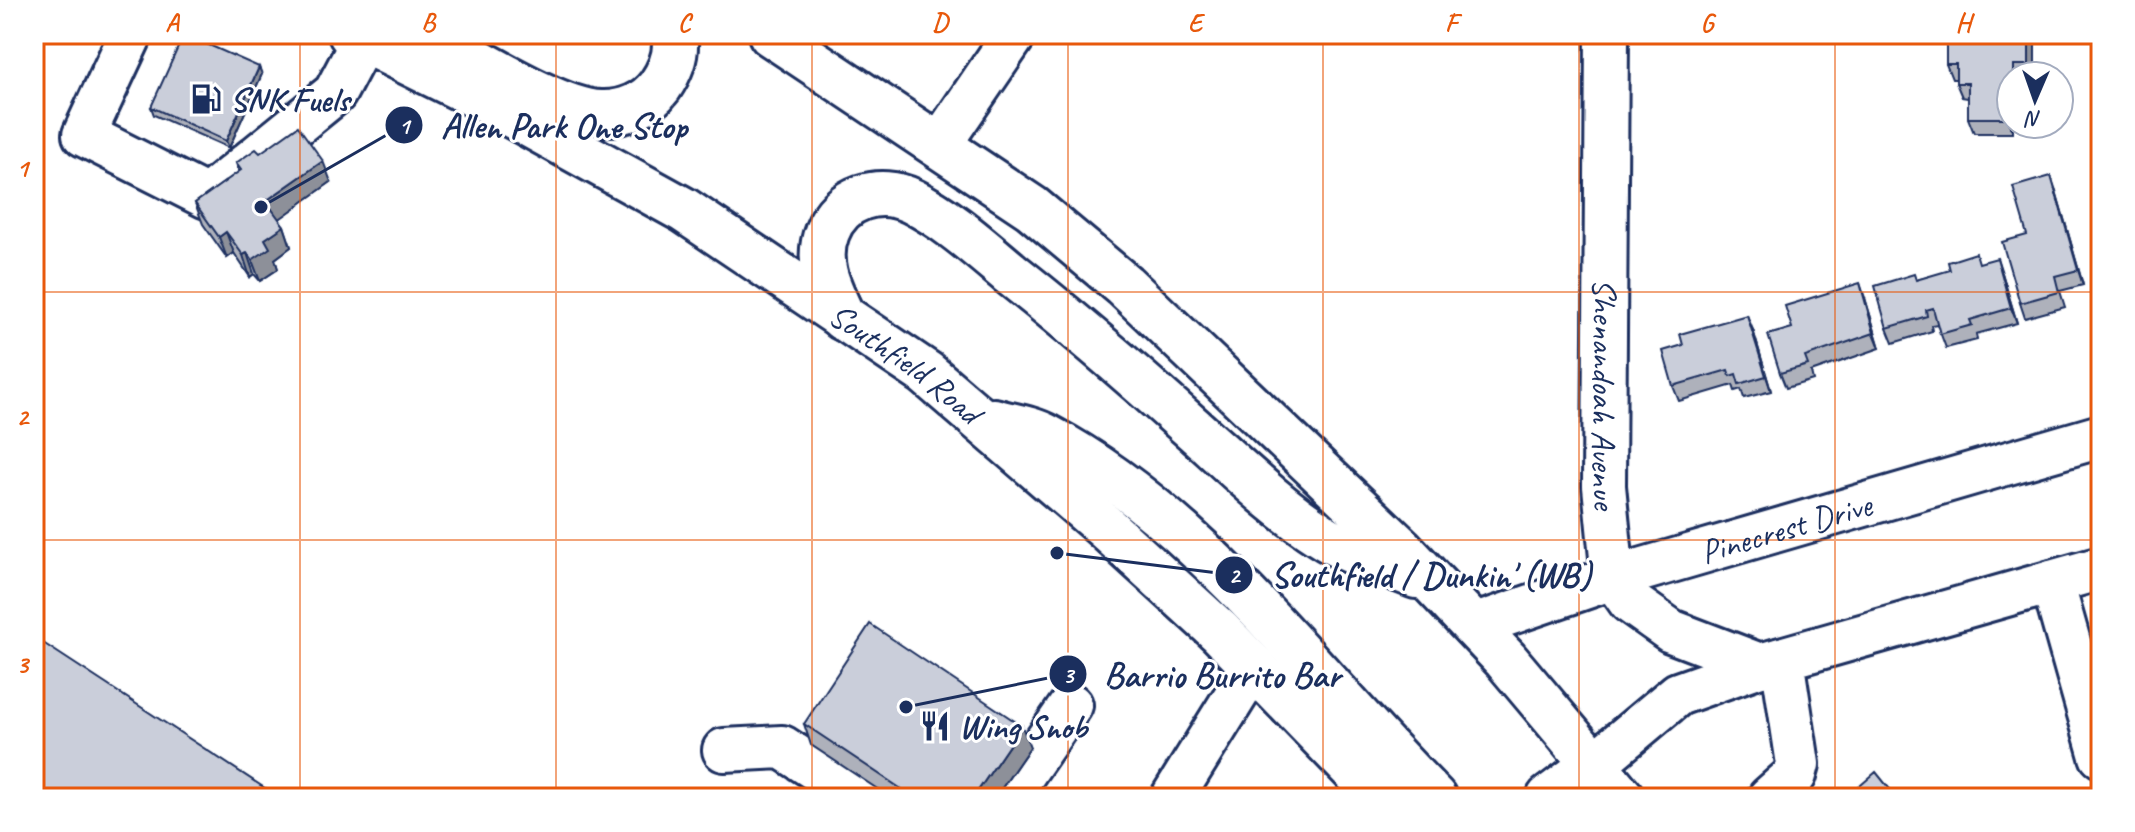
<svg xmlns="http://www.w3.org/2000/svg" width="2135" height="832" viewBox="0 0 2135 832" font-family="Caveat,sans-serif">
<rect width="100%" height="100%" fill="#fff"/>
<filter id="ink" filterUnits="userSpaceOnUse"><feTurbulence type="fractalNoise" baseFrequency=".0125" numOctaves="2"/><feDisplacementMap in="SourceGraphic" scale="16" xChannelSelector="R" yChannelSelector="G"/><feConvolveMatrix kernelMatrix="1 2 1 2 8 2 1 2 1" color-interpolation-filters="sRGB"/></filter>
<g filter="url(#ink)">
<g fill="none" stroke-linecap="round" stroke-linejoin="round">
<!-- minor casing -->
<g stroke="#1b2f5e" stroke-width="48">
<g id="minor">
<path d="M131 34 84 135 207 197 335 93 363 40"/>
<path id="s1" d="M1607 34 1604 486 1613 578 1630 602 1671 631 1760 665"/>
<path d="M940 144 1015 34"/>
<path d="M2052 582 2101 756"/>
<path id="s2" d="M1473 626 1613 578 2101 436"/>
<path d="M724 750 782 747 861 798"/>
<path d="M1592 766 1678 694 1760 665 2101 568"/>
<path d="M1007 798 1071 705"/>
<path d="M1172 798 1254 666"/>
<path d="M1769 798 1795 775 1798 764 1782 659"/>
</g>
</g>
<!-- highway casing -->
<g stroke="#1b2f5e" stroke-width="50">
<g id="highway">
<path id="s3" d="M351 34 481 98 684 210 926 373 1105 527 1220 632 1381 798"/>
<path d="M428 34C470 55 557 112 601 113 624 114 647 104 660 86 671 70 678 53 674 34"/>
<path d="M771 34 1032 208 1124 285 1400 548 1506 660 1622 798"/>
<path d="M843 318C830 290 815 263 827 232 840 197 879 185 912 201 947 218 980 248 1010 273 1072 322 1131 373 1190 426 1232 463 1274 505 1321 535 1348 553 1385 563 1416 576"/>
<path d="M994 421C1011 426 1031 428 1047 437 1199 517 1314 677 1434 798"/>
<path d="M1549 798 1592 766"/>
</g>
</g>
<!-- minor -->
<use href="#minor" stroke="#fff" stroke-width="42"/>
<!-- highway -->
<use href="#highway" stroke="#fff" stroke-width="44"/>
</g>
<!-- wall -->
<path fill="#aeb1bb" stroke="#1b2f5e" stroke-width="2" d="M2035 34V76H2011V124H2013V133H1974L1968 118V98L1962 97 1956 83V79H1952L1946 64 1964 43Z
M262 74 229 148 154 115 151 107Z
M260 153 331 182 279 219 284 226 291 247 275 259 278 269 260 281 254 274 250 277 234 253 227 258 203 224 195 203 239 172 236 163Z
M2056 191 2083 285 2060 291 2065 307 2025 318 2020 303 2027 235Z
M1980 263 2002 273 2017 323 1976 334 1977 340 1946 348 1937 324 1931 325 1932 331 1893 343 1887 328 1916 280Z
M1865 298 1880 348 1811 372 1813 380 1786 388 1780 373Z
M1753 330 1771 391 1744 398 1741 389 1735 391 1733 385 1679 401 1673 386Z
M804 724 1030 747 995 798H891L811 745Z"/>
<!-- shaded-wall -->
<path fill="#8d9099" stroke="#1b2f5e" stroke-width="2" d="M2029 34H2035V76H2033L2029 65Z
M259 67 262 74 229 148 226 141Z
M2007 83 2011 93V124H2013V133L2008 118Z
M323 161 331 182 274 223 266 201Z
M2051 176 2056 191 2083 285 2078 270Z
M284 226 291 247 275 259 278 269 260 281 252 260 265 239Z
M226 232 234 253 227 258 219 237Z
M247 253 254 274 250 277 243 255Z
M1997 258 2002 273 2017 323 2011 308Z
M1860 283 1865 298 1880 348 1874 333Z
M1747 315 1753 330 1771 391 1766 376Z
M1022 726 1030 747 995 798H973Z"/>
<!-- building -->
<path fill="#caceda" stroke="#1b2f5e" stroke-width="2" d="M184 34 259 67 226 141 151 107Z
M1963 34H2029V65H2014V76H2011V82L2007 83 2008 118H1968V83H1956V64H1946V43H1964Z
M298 126 323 161 266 201 284 226 265 239 270 248 252 260 247 253 243 255 226 232 219 237 195 203 241 170 236 163 256 149 260 153Z
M2051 176 2078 270 2055 276 2059 292 2020 303 2002 242 2027 235 2013 187Z
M1976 253 1979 263 1997 258 2011 308 1970 320 1972 325 1940 334 1933 308 1926 310 1927 316 1887 328 1875 286 1914 274 1916 280 1950 270 1948 262Z
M1860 283 1874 333 1805 357 1808 365 1780 373 1768 335 1792 328 1785 306Z
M1747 315 1766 376 1739 384 1736 374 1730 376 1728 370 1673 386 1663 351 1683 345 1680 334Z
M870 624 1022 726 973 798H915L804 724Z
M34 637 280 798H34Z
M1876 772 1897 798H1848L1847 797Z"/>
</g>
<!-- grid -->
<path fill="none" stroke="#e8590c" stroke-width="2" stroke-opacity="0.55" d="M300 34V798M556 34V798M812 34V798M1068 34V798M1323 34V798M1579 34V798M1835 34V798M34 292H2101M34 540H2101"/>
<!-- icons -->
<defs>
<g id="fuel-bare" transform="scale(2.4)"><path d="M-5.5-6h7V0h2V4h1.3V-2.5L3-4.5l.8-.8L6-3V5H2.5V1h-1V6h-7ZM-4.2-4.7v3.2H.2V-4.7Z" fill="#1b2f5e" stroke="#fff" stroke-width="2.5" paint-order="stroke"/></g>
<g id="restaurant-bare" transform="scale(2.4)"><path d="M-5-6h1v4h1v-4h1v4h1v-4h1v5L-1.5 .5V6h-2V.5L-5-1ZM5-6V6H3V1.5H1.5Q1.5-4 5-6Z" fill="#1b2f5e" stroke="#fff" stroke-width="2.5" paint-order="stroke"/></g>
</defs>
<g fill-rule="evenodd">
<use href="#fuel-bare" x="206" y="99"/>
<use href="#restaurant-bare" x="935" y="726"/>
</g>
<g text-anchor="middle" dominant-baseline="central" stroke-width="6" stroke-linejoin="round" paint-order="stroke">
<!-- poi labels -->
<g font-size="34" font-weight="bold" fill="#1b2f5e" stroke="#fff" text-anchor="start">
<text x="230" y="99">SNK Fuels</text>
<text x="959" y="726">Wing Snob</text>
</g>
<!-- street labels -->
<g font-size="34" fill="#1b2f5e" stroke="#fff">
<text stroke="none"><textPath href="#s3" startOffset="646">Southfield Road</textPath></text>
<text stroke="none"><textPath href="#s1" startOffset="360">Shenandoah Avenue</textPath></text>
<text stroke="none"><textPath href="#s2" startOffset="328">Pinecrest Drive</textPath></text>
</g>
</g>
<!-- callouts -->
<path fill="none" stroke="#1b2f5e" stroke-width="3" d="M261 207L404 125M1057 553L1234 575M906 707L1068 674"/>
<g fill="#1b2f5e" stroke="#fff" stroke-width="3">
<circle cx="261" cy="207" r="8"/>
<circle cx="1057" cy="553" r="8"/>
<circle cx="906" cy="707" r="8"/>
<circle cx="404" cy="125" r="20"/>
<circle cx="1234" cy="575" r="20"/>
<circle cx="1068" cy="674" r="20"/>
</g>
<g font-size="24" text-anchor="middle" font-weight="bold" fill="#fff">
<text x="404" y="134">1</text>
<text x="1234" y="583">2</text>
<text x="1068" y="683">3</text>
</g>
<g font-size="36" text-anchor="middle" font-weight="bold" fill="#1b2f5e" stroke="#fff" stroke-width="6" stroke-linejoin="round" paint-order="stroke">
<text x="564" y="138">Allen Park One Stop</text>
<text x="1431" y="587">Southfield / Dunkin' (WB)</text>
<text x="1222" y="687">Barrio Burrito Bar</text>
</g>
<!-- margin -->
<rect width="2135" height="832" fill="none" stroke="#fff" stroke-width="88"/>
<!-- north arrow -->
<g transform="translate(2035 100) rotate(182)"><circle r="38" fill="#ffffff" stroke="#a4acbf" stroke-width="2"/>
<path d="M0-6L14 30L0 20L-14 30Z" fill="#1b2f5e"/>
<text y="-12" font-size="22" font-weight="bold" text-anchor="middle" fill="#1b2f5e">N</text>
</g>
<rect x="44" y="44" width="2047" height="744" fill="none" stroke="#e8590c" stroke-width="3"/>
<g font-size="26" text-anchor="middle" font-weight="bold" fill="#e8590c">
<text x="172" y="31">A</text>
<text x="428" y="31">B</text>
<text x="684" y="31">C</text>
<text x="940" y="31">D</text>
<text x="1195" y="31">E</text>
<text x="1451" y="31">F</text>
<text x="1707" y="31">G</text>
<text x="1963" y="31">H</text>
<text x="22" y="177">1</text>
<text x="22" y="425">2</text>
<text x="22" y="673">3</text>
</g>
</svg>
